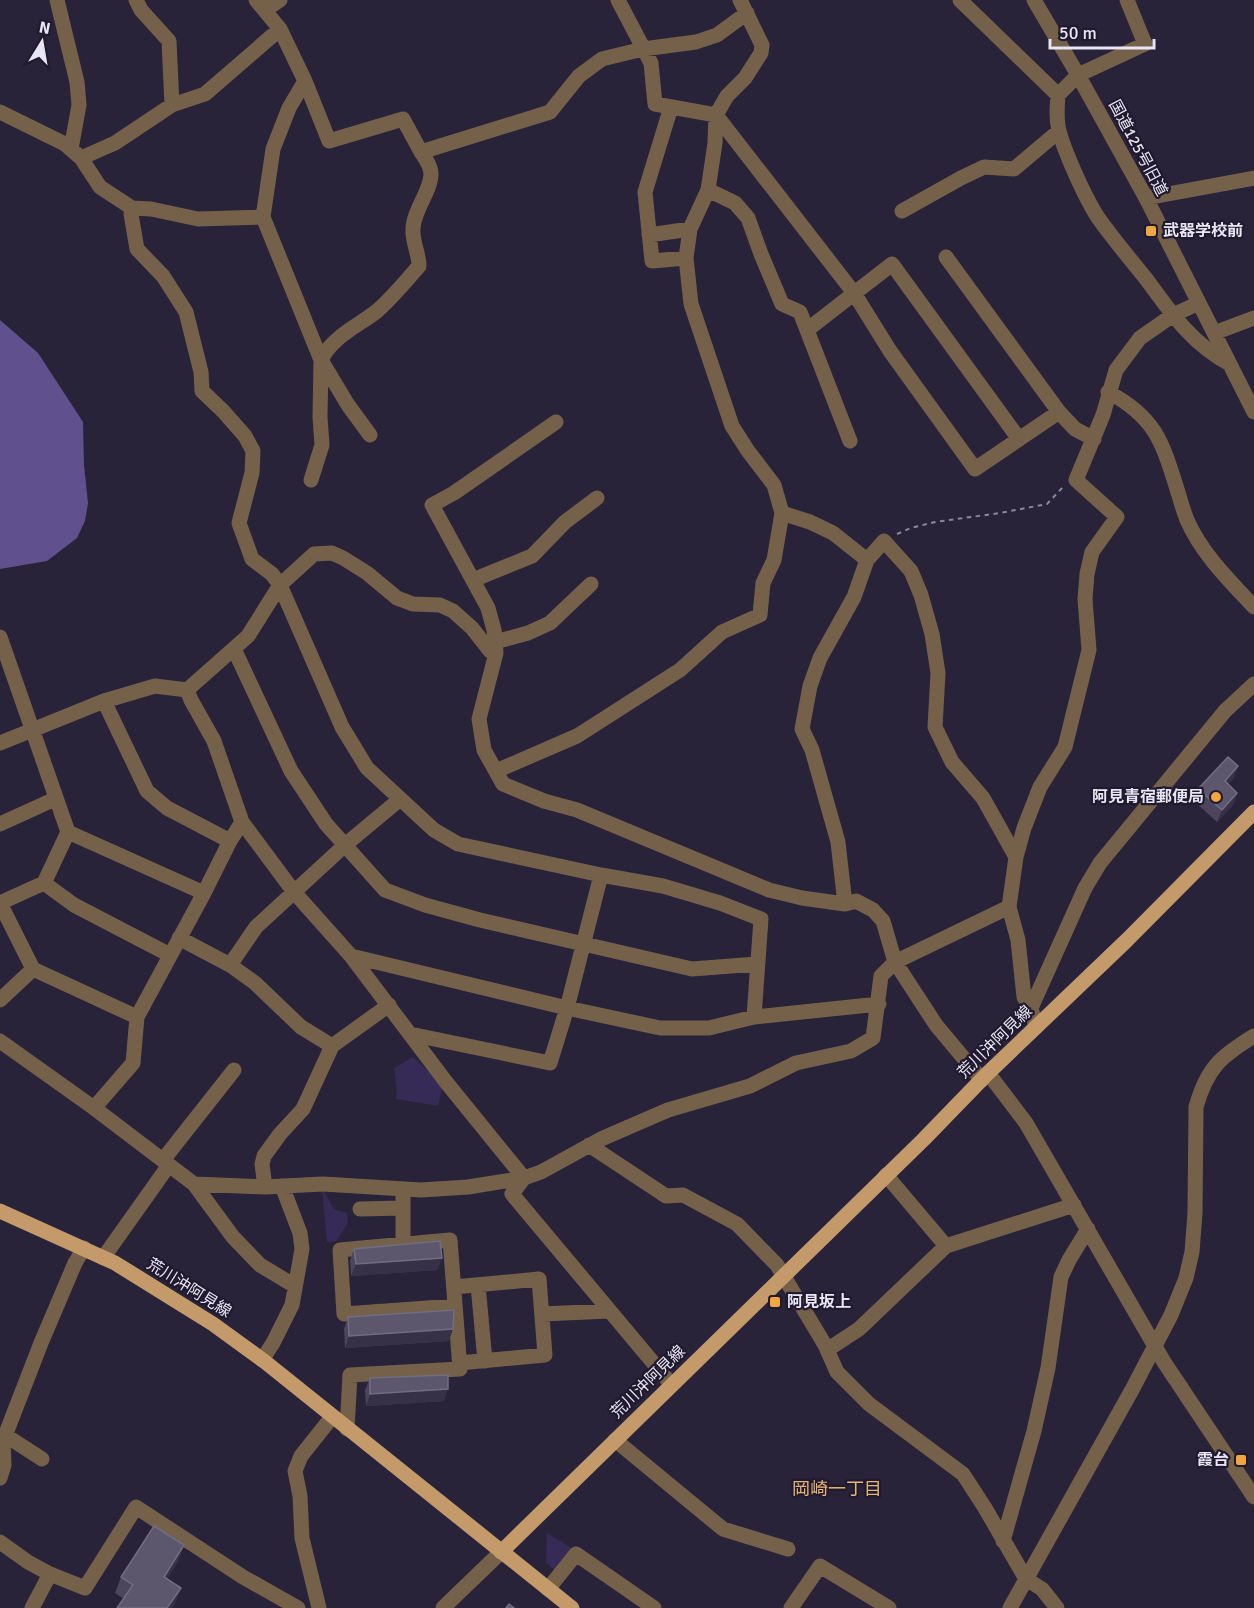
<svg xmlns="http://www.w3.org/2000/svg" width="1254" height="1608" viewBox="0 0 1254 1608" font-family="Signika,'Noto Sans JP',sans-serif">
<rect width="100%" height="100%" fill="#282339"/>
<!-- green -->
<path fill="#362a57" d="M413 1057 443 1085 438 1106 396 1099 397 1092 394 1068Z
M322 1188 334 1209 347 1213 348 1223 336 1241 327 1242Z
M547 1533 573 1549 556 1571 546 1563Z"/>
<!-- forest -->
<path fill="#60508d" d="M0 320 38 353 83 422 84 465 88 503 85 521 77 538 47 561 0 569Z"/>
<g fill="none" stroke-linecap="round" stroke-linejoin="round">
<!-- path -->
<path stroke="#8b879a" stroke-width="2" stroke-dasharray="4.5 4.5" stroke-linecap="butt" d="M897 534 911 528 935 522 1000 513 1047 504 1063 487"/>
<!-- minor -->
<path stroke="#75614a" stroke-width="15" d="M57 0 77 82 79 105 71 149
M136 0 141 10 169 41 172 105
M256 0 280 29
M618 0 651 63 655 104 716 115 854 293 890 351 975 469 1059 412 1075 429 1094 439
M960 0 1058 95C1057 107 1056 119 1059 131 1065 153 1086 200 1099 219 1114 240 1131 260 1147 280 1171 313 1193 345 1230 364
M1034 0 1078 75 1146 198 1254 412
M265 10 280 0
M1058 95 1078 75 1145 44 1127 0
M671 107 645 192 652 261 686 258
M0 112 65 144 81 158 100 187 132 208 151 209 198 219 263 217 273 149 289 108 305 81
M81 158 115 143 172 105 205 94 280 29 305 81 329 141 403 119 421 152 550 112 579 76 602 59 643 49 696 42 717 35 747 13
M708 190 735 203 748 218 761 254 782 304 800 312 850 441
M1146 198 1254 178
M132 208 131 214 137 249 163 276 186 312 201 372 202 391 223 411 245 436 253 451 252 473 239 523 252 559 272 574 280 585 342 727 367 768 434 830 458 844 601 875 663 886 720 903 761 919 754 1017 709 1028H660L567 1008 351 956
M902 211 961 178 984 167 1014 169 1059 131
M263 217 321 360 348 405 370 435
M649 235 690 229
M946 257 1059 412
M807 330 892 264 1019 439
M1214 333 1254 318
M1108 392C1155 417 1162 441 1177 489 1180 499 1183 510 1187 520 1202 554 1229 580 1254 607
M556 422 454 493 432 505 488 608 494 630 496 653 479 719 484 750 503 784 544 801 577 810 769 890 802 898 845 904 856 901 873 910 883 921 895 962 936 1025 982 1080
M311 480 322 445 320 417 321 360C332 337 358 326 377 311 392 298 406 281 419 266 419 253 412 242 413 229 413 211 431 191 431 174 431 166 425 158 421 152
M782 513 810 522 833 533 867 560 884 541 911 571 921 595 932 634 938 673 935 727 952 762 983 798 1016 857
M473 580 532 556 565 522 597 498
M0 637 68 832 204 893
M495 642 528 633 550 623 591 584
M234 649 291 771 326 824 385 890 425 905 480 920 692 969 757 964
M187 690 191 700 214 741 242 822 294 892 351 956 446 1082 524 1178
M104 701 147 791 167 808 230 841
M0 743 104 701 155 686 187 690 248 636 280 585 314 554 332 553 343 558 367 573 397 598 413 604 440 605 453 611 472 628 490 651 496 653
M496 771 577 736 680 670 722 632 760 615 763 583 774 560 782 513 774 485 748 451 732 426 691 304 686 258 690 229 708 190 715 143 716 115 727 96 745 78 761 53 762 45 740 0
M242 822 230 841 204 893 137 1017 133 1063 94 1108 194 1184 265 1187 323 1184 421 1190 468 1187 524 1178 541 1172 601 1139 668 1110 750 1086 796 1063 851 1051 873 1038 881 976 895 962 1009 907
M0 824 55 799
M44 883 74 905 170 955
M0 903 33 969 137 1017
M0 903 44 883 68 832
M845 904 838 842 812 750 802 729 810 686 820 658 854 597 867 560
M179 938 230 965 255 983 301 1027 332 1046
M230 965 256 927 345 845 399 800
M0 1000 33 969
M1031 1008 1085 888 1100 863 1225 711 1254 684
M754 1017 879 1004
M1036 1027 1031 1008 1024 997 1018 940 1009 907 1016 857 1024 828 1040 787 1065 747 1089 650 1085 599 1087 574 1092 552 1117 517 1076 480 1103 415 1116 370 1140 338 1173 315 1199 303
M410 1034 550 1063 567 1008 601 875
M0 1041 94 1108
M988 1073 1026 1123 1164 1362 1254 1497
M589 1145 666 1196 683 1195 737 1224 777 1265 825 1345 837 1372 869 1404 963 1474 985 1508 1026 1579 1042 1589 1057 1608
M163 1160 234 1070
M886 1175 946 1246
M524 1178 512 1194 671 1384
M194 1184 233 1237 260 1265 295 1286
M265 1187 262 1164 264 1156 280 1134 303 1109 332 1046 389 1005
M403 1189V1244
M360 1209 403 1208
M103 1258 169 1165
M478 1285 485 1361
M454 1287 539 1279 545 1355 459 1363
M542 1314 609 1311
M827 1350 859 1329 946 1246 1074 1205
M262 1360 273 1343 292 1305 302 1249 300 1233 282 1186
M347 1429 350 1375 460 1369 450 1240 340 1250 344 1314 455 1306
M5 1435 42 1459
M615 1440 723 1529 788 1549
M0 1478 4 1465 3 1441 41 1343 75 1263 84 1248
M1003 1541 1034 1431 1048 1368 1061 1277 1069 1260 1088 1229
M0 1542 28 1562 50 1574 32 1608
M50 1574 85 1588 136 1507 243 1577 298 1608
M548 1589 576 1554 654 1608
M319 1608 302 1538 300 1496 295 1471 301 1456 332 1417
M443 1608 501 1552
M791 1608 820 1566 889 1608
M1010 1608 1133 1388 1171 1315 1186 1278 1192 1252 1195 1213 1196 1107C1207 1068 1220 1057 1254 1036"/>
<!-- major -->
<path stroke="#c49a6a" stroke-width="15" d="M0 1211 115 1263 213 1324 264 1361 572 1608
M501 1552 924 1139 988 1073 1127 940 1254 812"/>
</g>
<!-- wall -->
<path fill="#4b465c" d="M1234 778 1228 784 1237 793 1233 805 1217 822 1194 801 1198 789Z
M354 1249 442 1258 437 1270 351 1276 350 1260Z
M348 1317 449 1341 345 1348 344 1329Z
M370 1378 444 1401 366 1406 365 1390Z
M184 1545 178 1561 167 1579 175 1604 124 1599 115 1593 121 1577Z"/>
<!-- shaded-wall -->
<path fill="#363147" d="M1238 766 1234 778 1220 793 1225 781Z
M1237 793 1233 805 1217 822 1222 810Z
M442 1258 437 1270 351 1276 356 1264Z
M453 1329 449 1341 345 1348 349 1336Z
M448 1389 444 1401 366 1406 370 1394Z
M184 1545 178 1561 159 1592 164 1577Z
M181 1588 175 1604 172 1608H167Z"/>
<!-- building -->
<path fill="#5c576d" stroke="#726d82" stroke-width="1.5" d="M1228 757 1238 766 1225 781 1237 793 1222 810 1198 789Z
M440 1241 442 1258 356 1264 354 1249Z
M454 1310 453 1329 349 1336 348 1317Z
M448 1375V1389L370 1394V1378Z
M154 1526 184 1545 164 1577 181 1588 167 1608H117L133 1585 121 1577Z
M509 1604 514 1608H506Z"/>
<!-- markers -->
<g fill="#f1a63f" stroke="#1f1a2e" stroke-width="2">
<rect x="1145" y="225" width="12" height="12" rx="3"/>
<circle cx="1216" cy="797" r="6"/>
<rect x="769" y="1296" width="12" height="12" rx="3"/>
<rect x="1235" y="1454" width="12" height="12" rx="3"/>
</g>
<g text-anchor="middle" dominant-baseline="central" stroke-width="4.5" stroke-linejoin="round" paint-order="stroke">
<!-- street labels -->
<g font-size="16" fill="#e8e5f4" stroke="#1f1a2e">
<text transform="translate(1138 148) rotate(62)">国道125号旧道</text>
<text transform="translate(995 1042) rotate(-44)">荒川沖阿見線</text>
<text transform="translate(189 1288) rotate(32)">荒川沖阿見線</text>
<text transform="translate(648 1382) rotate(-44)">荒川沖阿見線</text>
</g>
<!-- poi labels -->
<g font-size="16" font-weight="bold" fill="#e8e5f4" stroke="#1f1a2e" text-anchor="start">
<text x="1163" y="231">武器学校前</text>
<text x="1204" y="797" text-anchor="end">阿見青宿郵便局</text>
<text x="787" y="1302">阿見坂上</text>
<text x="1229" y="1460" text-anchor="end">霞台</text>
</g>
<!-- neighbourhood labels -->
<g font-size="18" fill="#e7b475" stroke="#1f1a2e">
<text x="837" y="1489">岡崎一丁目</text>
</g>
</g>
<!-- north arrow -->
<g transform="translate(42 42) rotate(11)" stroke="#1f1a2e" stroke-width="4.5" paint-order="stroke">
<path d="M0-4.5L10 22L0 15L-10 22Z" fill="#e8e5f4"/>
<text y="-9" font-size="16" font-weight="bold" text-anchor="middle" fill="#e8e5f4">N</text>
</g>
<!-- scale -->
<path d="M1050 39v9h104v-9" fill="none" stroke="#e8e5f4" stroke-width="3"/>
<text x="1059" y="39" font-size="18" fill="#e8e5f4" stroke="#1f1a2e" stroke-width="4.5" paint-order="stroke">50 m</text>
</svg>
